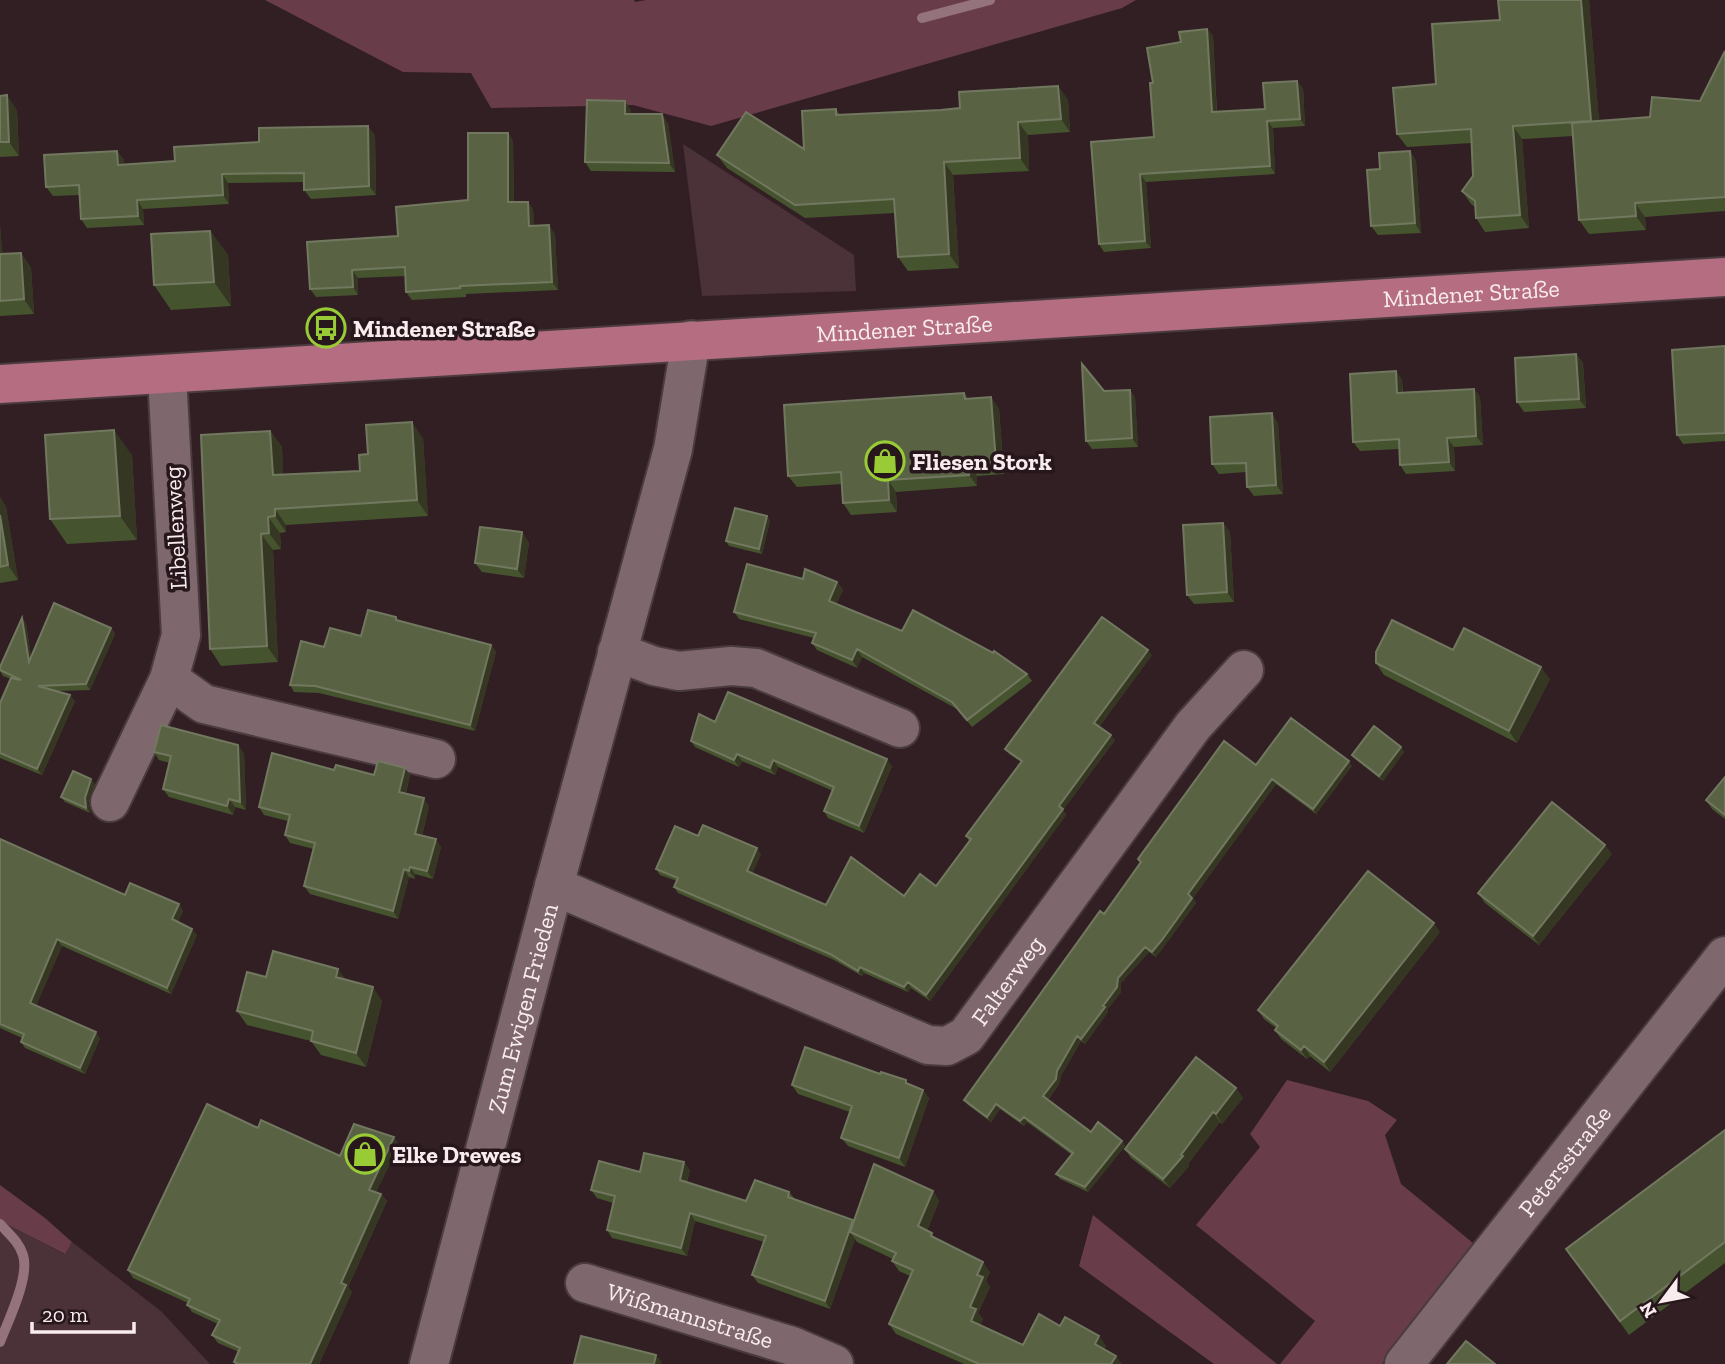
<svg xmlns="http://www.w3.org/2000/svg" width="1725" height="1364" viewBox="0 0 1725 1364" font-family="'Zilla Slab',serif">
<rect width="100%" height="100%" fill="#311f24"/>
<!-- green -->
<path fill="#4b3138" d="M683 144 854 255 856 291 702 296Z
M0 1221 64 1254 72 1242 162 1312 210 1364H0Z"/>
<!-- forest -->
<path fill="#683d49" d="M265 0H634L635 2 646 0H1136L1122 8 711 126 633 105 491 108 471 73 403 72Z
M1287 1080 1368 1101 1397 1120 1385 1135 1401 1184 1473 1243 1382 1364H1280L1315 1321 1196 1225 1260 1147 1250 1134Z
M0 1185 45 1218 72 1242 65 1254 0 1221Z
M1093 1215 1277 1364H1214L1079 1266Z"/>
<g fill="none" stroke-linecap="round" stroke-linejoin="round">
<!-- stream -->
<path stroke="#95737c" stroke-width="10" d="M922 18 990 0
M0 1224C9 1234 19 1242 23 1255 30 1277 8 1321 0 1342"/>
<!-- minor casing -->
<g stroke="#4a3b3f" stroke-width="42">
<g id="minor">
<path d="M617 652 654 666 679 671 731 666 756 668 900 728"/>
<path d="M169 679 204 704 436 759"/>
<path d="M110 802 169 679 181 635 167 375"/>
<path id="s1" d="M554 886 928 1045 947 1046 966 1036 1193 726 1244 670"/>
<path id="s2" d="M585 1283 792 1346 834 1364"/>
<path id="s3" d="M429 1364 554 886 673 449 691 340"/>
<path id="s4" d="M1404 1364 1725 956"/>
</g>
</g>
<!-- major casing -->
<g stroke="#4a3b3f" stroke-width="42">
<g id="major">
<path id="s5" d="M0 384 1725 277"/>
</g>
</g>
<!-- minor -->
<use href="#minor" stroke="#7e686d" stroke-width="38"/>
<!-- major -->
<use href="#major" stroke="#b46d81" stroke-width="38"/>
</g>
<!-- wall -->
<path fill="#46532f" d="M1498 0H1589L1599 121 1650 117 1700 101 1725 51V211L1645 217 1646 230 1589 234 1579 220 1573 136 1522 139 1529 228 1485 232 1476 218 1475 207 1471 204 1462 191 1473 176 1471 143 1407 147 1397 134 1436 84 1500 20Z
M1207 29 1213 36 1217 111 1265 109 1303 88 1305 126 1273 128 1275 174 1146 182 1151 248 1104 252 1099 244 1154 137 1153 83 1181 42Z
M0 96 17 110 19 156 0 157Z
M1068 99 1070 132 1028 135 1029 171 953 175 959 268 908 271 898 257 895 213 805 218 727 168 717 155 804 149 836 109 840 115 941 110Z
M631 110V114L668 123 675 172 591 171 585 162Z
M508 133 513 141 514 202H528L533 210 534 226 555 234 558 290 466 294V297L412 300 406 292V276L358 278V295L316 297 310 289 398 236 468 200Z
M375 135 376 195 311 199 304 190V182L228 183 229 204 143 209 144 225 87 228 81 219 79 195 53 196 46 187 117 151 124 160V164L175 161Z
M1410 151 1416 161 1421 233 1378 235 1371 226 1380 169Z
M0 225 2 254 21 253 31 268 34 314 0 316Z
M210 231 228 255 231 306 171 310 154 285Z
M1725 346V441L1683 444 1677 435Z
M1576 354 1583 363 1586 408 1524 412 1517 402Z
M1396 371 1402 380 1403 392 1474 389 1480 397 1483 445 1454 447 1455 471 1406 474 1400 465 1399 449 1360 451 1353 442Z
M1130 390 1135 398 1138 447 1092 449 1086 441 1104 391Z
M964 393 968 399 991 397 999 409 1004 474 977 476V486L896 492 897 512 851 515 843 503 842 484 797 487 788 476Z
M1278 423 1283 494 1254 496 1247 487 1246 472 1219 474 1212 464Z
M270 431 282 447 283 475 360 471 368 454 423 438 428 516 286 525V532L280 533 281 549 273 550 278 662 221 666 210 649Z
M132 455 137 540 67 544 50 519Z
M0 497 6 507 18 580 0 583Z
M767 516 770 521 762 554 729 546 726 541Z
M1223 523 1230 532 1234 602 1194 604 1187 595Z
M529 542 524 578 482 572 475 563Z
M803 579 837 582 843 590 836 604 902 631 1027 674 1032 681 972 727 957 709 862 657 857 668 817 650 812 643 814 638 739 619 734 612Z
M396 617 399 621 491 645 496 652 475 731 319 693 294 692 290 685 324 647 361 636Z
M22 618 26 624 31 656 111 628 115 634 90 690 58 691 75 701 42 775 0 758V703L11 679 3 676 0 671V667Z
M1453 650 1550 679 1517 743 1384 675 1376 663Z
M1152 655 1099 727 1115 740 1063 810 1066 815 930 1001 911 988 908 992 864 973 862 976 834 960 678 893 674 887 677 881 660 875 656 869 761 854 752 874 826 905 904 896 936 886 969 841 966 836 1021 762 1009 754 1005 749Z
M715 722 892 766 864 833 828 818 824 811 833 791 778 767 775 775 742 761 739 767 695 747 691 741Z
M1401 747 1404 752 1383 781 1355 759 1352 755Z
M154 752 244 753 246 810 235 807 233 815 169 797 163 789 170 763 159 760Z
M1256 765 1352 766 1316 814 1276 784 1193 898 1196 903 1165 945 1156 957 1149 952 1121 983V992L1107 1010 1108 1012 1085 1044 1081 1041 1061 1076 1059 1084 1048 1100 1091 1132 1122 1141 1125 1146 1088 1192 1060 1179 1056 1174 1072 1155 1027 1122 1024 1126 1000 1109 991 1122 968 1105 964 1100 1140 864 1138 859Z
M374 775H410L406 793 429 806 422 836 441 847 433 879 415 874V879L409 877 398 919 310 894 304 886 314 849 290 843 285 835 288 821 264 815 259 807Z
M1725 777V819L1712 809 1706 800Z
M95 784 88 803 90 813 65 802 61 797Z
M0 839 125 895 179 904 183 911 178 922 197 935 171 994 62 946 36 1005 100 1038 85 1074 25 1048 21 1042 22 1038 0 1028Z
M1612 854 1539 945 1485 903 1478 893Z
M1440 932 1330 1072 1310 1056 1307 1059 1281 1039 1275 1030 1276 1028 1264 1019 1258 1010Z
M266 977 347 980 382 1001 366 1067 321 1055 311 1041 247 1025 237 1011Z
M792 1085H909L923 1090 929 1098 905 1167 848 1146 841 1138 850 1112 798 1094Z
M1236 1088 1243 1098 1222 1124 1220 1122 1188 1164 1189 1166 1170 1188 1131 1158 1125 1149Z
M258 1128 340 1156 399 1145 376 1192 381 1194 387 1201 348 1287 352 1292 319 1364H236L234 1362 239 1352 218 1343 212 1335 218 1324 192 1312 187 1305 188 1303 133 1278 128 1270Z
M1725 1130V1263L1629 1335 1576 1262Z
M690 1170 687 1182 746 1201 789 1192 795 1199 853 1220 933 1191 939 1201 927 1231 936 1238 990 1272 986 1281 990 1287 978 1313 983 1319 980 1325 1023 1345 1060 1326 1099 1336 1106 1346 1104 1349 1122 1364H964L896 1334 889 1324 910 1276 899 1271 892 1261 893 1259 857 1242 855 1239 830 1309 758 1283 752 1275 764 1242 695 1221 687 1256 612 1238 607 1230 613 1203 597 1198 591 1190 640 1172Z"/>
<!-- shaded-wall -->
<path fill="#353722" d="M1581 0H1589L1600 134 1591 121Z
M1207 29 1213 36 1217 119 1212 112Z
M1297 81 1303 88 1305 126 1300 119Z
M1058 86 1068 99 1070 132 1061 119Z
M7 95 17 110 19 156 9 142Z
M625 101 631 110V123L625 114Z
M662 114 668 123 675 172 669 163Z
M1267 121 1273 128 1275 174 1270 166Z
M1018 122 1028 135 1029 171 1020 158Z
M368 126 375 135 376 195 369 186Z
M1513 126 1522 139 1529 228 1520 215Z
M508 133 513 141 514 211 508 202Z
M117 151 124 160V174L118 165Z
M1410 151 1416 161 1421 233 1415 223Z
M944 162 953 175 959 268 949 254Z
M222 174 228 183 229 204 223 195Z
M1140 174 1146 182 1151 248 1145 241Z
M137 200 143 209 144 225 138 216Z
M528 202 533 210 535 235 529 226Z
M1635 203 1645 217 1646 230 1636 216Z
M0 225 4 269 0 264Z
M549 225 555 234 558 290 552 282Z
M210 231 228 255 231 306 214 282Z
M21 253 31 268 34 314 24 299Z
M352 270 358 278V295L353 287Z
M1576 354 1583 363 1586 408 1579 399Z
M1396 371 1402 380 1403 402 1397 393Z
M1474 389 1480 397 1483 445 1476 436Z
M1130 390 1135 398 1138 447 1132 438Z
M991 397 999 409 1004 474 996 462Z
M1272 413 1278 423 1283 494 1276 485Z
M412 422 423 438 428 516 417 500Z
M114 430 132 455 137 540 120 516Z
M270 431 282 447 284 491 273 475Z
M1447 438 1454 447 1455 471 1449 462Z
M969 464 977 476V486L969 475Z
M888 480 896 492 897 512 889 500Z
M0 497 6 507 18 580 8 565 0 515Z
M275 509 286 525V532L275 516Z
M767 516 770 521 762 554 759 549Z
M268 517 280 533 281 549 269 533Z
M1223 523 1230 532 1234 602 1227 592Z
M522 532 529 542 524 578 517 569Z
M261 534 273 550 278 662 267 646Z
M837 582 843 590 835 608 829 601Z
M22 618 26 624 33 668 29 662Z
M111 628 115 634 90 690 86 684Z
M491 645 496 652 475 731 470 725Z
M857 649 862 657 857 668 852 660Z
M1148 650 1152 655 1098 728 1094 723Z
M1541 667 1550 679 1517 743 1509 731Z
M70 695 75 701 42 775 37 769Z
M1111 735 1115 740 1063 810 1066 815 930 1001 926 995 1059 806Z
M238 745 244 753 246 810 240 802Z
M1401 747 1404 752 1383 781 1379 776Z
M737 754 742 761 739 767 734 760Z
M887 759 892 766 864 833 859 826Z
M773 760 778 767 775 775 770 768Z
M1349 761 1352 766 1316 814 1313 809Z
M405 768 410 775 404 799 399 792Z
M91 779 95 784 88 803 90 813 86 808 85 798Z
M1272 779 1276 784 1193 898 1196 903 1156 957 1152 952 1188 894Z
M424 798 429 806 420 842 415 834Z
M229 799 235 807 233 815 227 806Z
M436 839 441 847 433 879 427 871Z
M1605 845 1612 854 1539 945 1533 936Z
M757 848 761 854 751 877 747 871Z
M410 867 415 874V879L409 871Z
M404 869 409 877 398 919 393 911Z
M179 904 183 911 176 926 172 919Z
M1434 923 1440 932 1330 1072 1324 1062Z
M192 929 197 935 171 994 167 988Z
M57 939 62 946 35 1009 30 1003Z
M1145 947 1149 952 1121 983V992L1107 1010 1108 1012 1085 1044 1081 1039 1103 1006 1118 978Z
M860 967 864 973 862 976 858 971Z
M338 969 348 982 336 977Z
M908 982 911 988 908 992 904 987Z
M373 987 382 1001 366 1067 356 1053Z
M96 1032 100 1038 85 1074 80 1068Z
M1077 1036 1081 1041 1061 1076 1059 1084 1047 1101 1043 1096Z
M1304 1046 1310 1056 1307 1059 1301 1050Z
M1236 1088 1243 1098 1222 1124 1216 1114Z
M923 1090 929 1098 905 1167 899 1158Z
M996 1104 1000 1109 991 1122 987 1117Z
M1213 1112 1220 1122 1188 1164 1189 1166 1170 1188 1163 1179Z
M1024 1117 1027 1122 1024 1126 1020 1121Z
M394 1137 399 1145 374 1197 369 1190Z
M1122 1141 1125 1146 1088 1192 1085 1187Z
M684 1162 690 1170 685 1188 680 1180Z
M933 1191 939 1201 925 1236 918 1226Z
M381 1194 387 1201 348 1287 352 1292 319 1364H310L341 1283Z
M690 1213 695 1221 687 1256 681 1248Z
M853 1220 850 1232 855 1239 830 1309 825 1301Z
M983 1262 990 1272 986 1281 990 1287 978 1313 983 1319 978 1331 971 1321 970 1307 977 1275Z
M1099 1336 1106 1346 1102 1354 1095 1344Z
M656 1355 662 1362 661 1364H654Z
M1116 1356 1122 1364H1111Z"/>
<!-- building -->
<path fill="#596344" stroke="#72785f" stroke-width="2" d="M1498 0H1581L1591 121 1513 126 1520 215 1476 218 1475 201 1462 191 1473 176 1471 129 1397 134 1393 88 1436 84 1432 24 1500 20Z
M1207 29 1212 112 1265 109 1263 83 1297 81 1300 119 1267 121 1270 166 1140 174 1145 241 1099 244 1091 142 1154 137 1150 83H1153L1147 48 1181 42 1179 32Z
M1725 51V197L1635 203 1636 216 1579 220 1572 123 1650 117 1652 97 1700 101Z
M1058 86 1061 119 1018 122 1020 158 944 162 949 254 898 257 894 199 795 205 717 155 746 112 804 149 802 111 836 109V115L941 110 960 108 959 92Z
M7 95 9 142H0V96Z
M587 100 625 101V114H662L669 163 585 162Z
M368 126 369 186 304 190V173L222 174 223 195 137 200 138 216 81 219 79 185 46 187 44 155 117 151 118 165 175 161 174 147 259 142V128Z
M468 133H508V202H528L529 226 549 225 552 282 460 286V288L406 292 405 267 352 270 353 287 310 289 307 242 398 236 396 207 468 200Z
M1410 151 1415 223 1371 226 1367 170 1380 169 1379 153Z
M210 231 214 282 154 285 151 234Z
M21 253 24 299 0 301V254Z
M1725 346V433L1677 435 1672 350Z
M1576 354 1579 399 1517 402 1515 358Z
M1082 364 1104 391 1130 390 1132 438 1086 441Z
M1396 371 1397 393 1474 389 1476 436 1447 438 1449 462 1400 465 1399 439 1353 442 1350 374Z
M964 393 965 399 991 397 996 462 969 464V475L888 480 889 500 843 503 841 472 788 476 784 405Z
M1272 413 1276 485 1247 487 1246 463 1212 464 1210 417Z
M412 422 417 500 275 509V516L268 517 269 533 261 534 267 646 210 649 201 435 270 431 273 475 360 471 359 455 368 454 366 425Z
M114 430 120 516 50 519 45 435Z
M735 508 767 516 759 549 726 541Z
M0 515 8 565 0 567Z
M1223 523 1227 592 1187 595 1183 525Z
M480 527 522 532 517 569 475 563Z
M747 564 803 579 805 569 837 582 829 601 902 631 913 610 993 653 994 651 1027 674 967 720 952 702 857 649 852 660 812 643 816 633 734 612Z
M54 603 111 628 86 684 38 686 70 695 37 769 0 753V703L11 678 21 680 0 670V667L22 618 29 662Z
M368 610 396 617V620L491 645 470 725 315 686 290 685 301 641 324 647 330 628 361 636Z
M1102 617 1148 650 1094 723 1111 735 1059 806 1063 809 926 995 908 982 904 987 860 967 858 971 830 954 674 887 678 878 656 869 675 826 698 836 703 825 757 848 747 871 826 905 851 857 904 896 920 874 936 886 971 839 966 836 1022 761 1005 749Z
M1392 620 1453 650 1464 628 1541 667 1509 731 1376 663V652Z
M728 692 887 759 859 826 824 811 834 787 773 760 770 768 737 754 734 760 691 741 699 714 715 722Z
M1291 718 1349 761 1313 809 1272 779 1188 894 1192 898 1162 940 1152 952 1145 947 1118 978 1117 987 1103 1006 1105 1007 1081 1039 1077 1036 1057 1071 1056 1079 1043 1096 1091 1132 1098 1122 1122 1141 1085 1187 1056 1174 1073 1153 1024 1117 1020 1121 996 1104 987 1117 964 1100 1100 911 1104 914 1141 862 1138 859 1224 741 1256 765Z
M161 725 238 745 240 802 229 799 227 806 163 789 171 756 154 752Z
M1374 726 1401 747 1379 776 1352 755Z
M272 753 334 770 336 765 374 775 378 761 405 768 399 792 424 798 415 834 436 839 427 871 410 867 409 871 404 869 393 911 304 886 315 843 285 835 290 815 259 807Z
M73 771 91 779 85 798 86 808 61 797Z
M1725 777V815L1706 800Z
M1552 802 1605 845 1533 936 1478 893Z
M0 839 125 895 130 883 179 904 172 919 192 929 167 988 57 939 30 1003 96 1032 80 1068 21 1042 24 1034 0 1024Z
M1368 871 1434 923 1324 1062 1304 1046 1301 1050 1275 1030 1278 1026 1258 1010Z
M273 951 338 969 336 977 373 987 356 1053 311 1041 313 1031 237 1011 247 972 266 977Z
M805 1047 880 1074 881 1072 906 1080V1083L923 1090 899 1158 841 1138 852 1106 792 1085Z
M1196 1057 1236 1088 1216 1114 1213 1112 1181 1155 1183 1156 1163 1179 1125 1149Z
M207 1104 258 1128 261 1120 340 1156 354 1124 394 1137 369 1190 381 1194 341 1283 346 1285 310 1364H238L234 1362 240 1348 212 1335 220 1320 187 1305 190 1299 128 1270Z
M1725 1130V1242L1620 1321 1566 1249Z
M644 1153 684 1162 680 1180 746 1201 755 1180 789 1192 788 1197 853 1220 825 1301 752 1275 766 1236 690 1213 681 1248 607 1230 615 1196 591 1190 599 1161 640 1172Z
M874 1164 933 1191 918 1226 932 1233 931 1236 983 1262 977 1275 983 1277 970 1307 976 1309 971 1321 1023 1345 1039 1314 1060 1326 1065 1317 1099 1336 1095 1344 1116 1356 1111 1364H979L889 1324 913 1270 892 1261 896 1253 850 1232Z
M581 1336 656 1355 654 1364H574Z
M1466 1341 1495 1364H1447Z"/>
<!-- icons -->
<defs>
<g id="bus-ring" transform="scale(2.0125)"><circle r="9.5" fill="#27161b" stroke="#99cb36" stroke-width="1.5"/><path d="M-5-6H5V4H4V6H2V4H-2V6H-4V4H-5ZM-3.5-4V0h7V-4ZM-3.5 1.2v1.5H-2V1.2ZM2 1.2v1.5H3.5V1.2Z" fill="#99cb36"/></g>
<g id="shop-ring" transform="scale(2.0125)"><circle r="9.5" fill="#27161b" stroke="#99cb36" stroke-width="1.5"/><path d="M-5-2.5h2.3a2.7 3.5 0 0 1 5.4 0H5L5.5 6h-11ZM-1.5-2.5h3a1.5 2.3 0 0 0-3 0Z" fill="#99cb36"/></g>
</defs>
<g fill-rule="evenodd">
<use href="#bus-ring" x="326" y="328"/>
<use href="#shop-ring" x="885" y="461"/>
<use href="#shop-ring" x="365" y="1154"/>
</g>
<g text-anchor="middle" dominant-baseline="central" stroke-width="7" stroke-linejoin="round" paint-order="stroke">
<!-- street labels -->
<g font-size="24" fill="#f9ecef" stroke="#27161b">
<text stroke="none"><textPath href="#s5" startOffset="1474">Mindener Straße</textPath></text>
<text stroke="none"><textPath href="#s5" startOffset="906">Mindener Straße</textPath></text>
<text transform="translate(175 528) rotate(-93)">Libellenweg</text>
<text stroke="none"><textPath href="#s1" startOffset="516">Falterweg</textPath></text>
<text stroke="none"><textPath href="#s3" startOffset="368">Zum Ewigen Frieden</textPath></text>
<text stroke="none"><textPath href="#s4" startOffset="259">Petersstraße</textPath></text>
<text stroke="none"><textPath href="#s2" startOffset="110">Wißmannstraße</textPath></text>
</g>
<!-- poi labels -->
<g font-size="24" font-weight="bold" fill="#f9ecef" stroke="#27161b" text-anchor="start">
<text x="353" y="328">Mindener Straße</text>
<text x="912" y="461">Fliesen Stork</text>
<text x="392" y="1154">Elke Drewes</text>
</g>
</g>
<!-- north arrow -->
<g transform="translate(1662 1301) rotate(238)" stroke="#27161b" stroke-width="5" paint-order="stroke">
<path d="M0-5L12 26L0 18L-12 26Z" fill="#f9ecef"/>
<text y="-10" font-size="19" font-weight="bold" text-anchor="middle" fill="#f9ecef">N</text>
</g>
<!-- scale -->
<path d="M32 1322v10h102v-10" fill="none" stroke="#f9ecef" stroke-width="3.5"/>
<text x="42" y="1322" font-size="21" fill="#f9ecef" stroke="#27161b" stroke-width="5" paint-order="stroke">20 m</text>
</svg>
